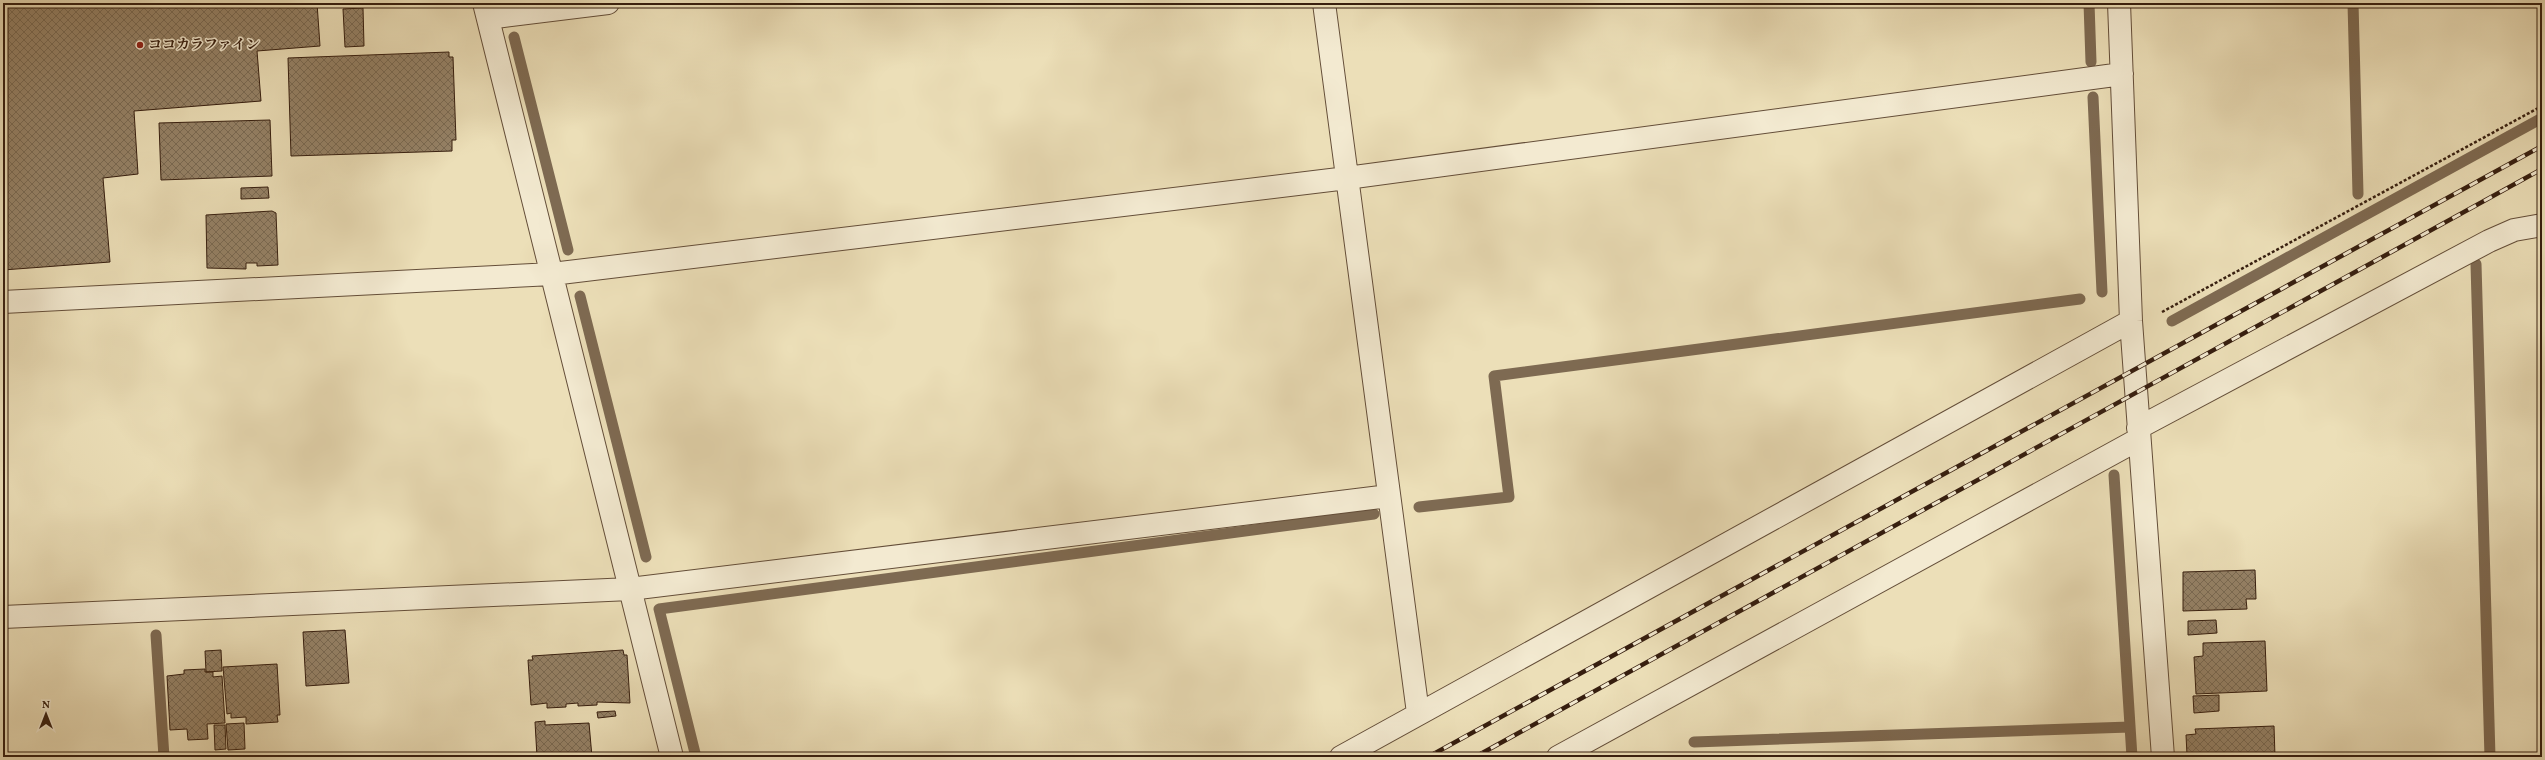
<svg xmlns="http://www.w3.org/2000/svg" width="2545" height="760" viewBox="0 0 2545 760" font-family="Vollkorn,'Noto Serif JP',serif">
<defs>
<pattern id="building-cross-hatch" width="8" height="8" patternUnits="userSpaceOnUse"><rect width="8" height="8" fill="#958267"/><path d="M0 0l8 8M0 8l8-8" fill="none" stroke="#7a6a53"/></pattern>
</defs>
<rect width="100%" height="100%" fill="#ecdfb8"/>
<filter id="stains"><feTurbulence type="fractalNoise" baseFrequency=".005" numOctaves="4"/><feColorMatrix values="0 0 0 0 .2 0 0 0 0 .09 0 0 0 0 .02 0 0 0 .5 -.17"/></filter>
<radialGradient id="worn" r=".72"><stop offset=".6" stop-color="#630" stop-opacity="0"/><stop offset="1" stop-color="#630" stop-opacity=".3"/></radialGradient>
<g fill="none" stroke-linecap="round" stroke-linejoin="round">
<!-- stream -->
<path stroke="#7e6a52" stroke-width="11" d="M2089 3 2091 62
M2353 3 2358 194
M514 37 568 250
M2093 97 2102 292
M2476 264 2490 757
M580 296 646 557
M2172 321 2542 118
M2114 475 2132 757
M1419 507 1509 497 1494 376 2080 299
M156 635 164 757
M1694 742 2130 727
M696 757 659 609 1374 514"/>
</g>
<!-- building -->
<path fill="url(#building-cross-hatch)" stroke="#361e0f" d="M3 3H317L320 46 257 51 261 101 134 111 138 174 103 178 110 262 3 270Z
M344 3H384V6L344 7Z
M363 8 364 46 345 47 343 9Z
M449 52V57H453L456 140H452V151L291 156 288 58Z
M270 120 272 176 161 180 159 123Z
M268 187 269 198 241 199V188Z
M272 211 276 213 278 265 257 266V263H246V269L207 268 206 215Z
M2255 570 2256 599H2246L2247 609 2183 611V572Z
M2216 620 2217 633 2188 635V621Z
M345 630 349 683 306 686 303 632Z
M2265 641 2267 691 2196 694 2194 657 2203 656V643Z
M221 650 222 671 206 672 205 651Z
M623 650 624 655H627L630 703 597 702V705L578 706V703L566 704V707L547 708V703L531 705 528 660H533L532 656Z
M277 664 280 715H277L278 722 246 724V717L231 718V713L227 714 223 667Z
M205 669V672H213V677L222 676 225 723 207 724 208 739 188 740 187 729 170 730 167 676 184 674V670Z
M2219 695V711L2194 713 2193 696Z
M615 711 616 716 598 718 597 712Z
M545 721V725L589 723 592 757H537L535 722Z
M244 723 245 749 228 750 226 724Z
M214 725H225L226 749 215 750Z
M2274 726 2275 757H2196V754L2187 755 2186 735 2196 734 2195 729Z"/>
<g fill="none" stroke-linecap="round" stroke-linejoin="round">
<!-- street casing -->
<g stroke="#644e39" stroke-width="24">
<path id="street" d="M484 3 672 757
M1324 3 1418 713
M2119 3 2131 321 2163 757
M488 18 608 3
M3 302 552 274 1347 178 2122 74
M2138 428 2489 241 2514 230 2542 225
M3 617 630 589 1389 496
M1341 757 2131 321
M1558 757 2139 439"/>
</g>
<!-- path -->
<path stroke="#361e0f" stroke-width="2.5" stroke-dasharray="3 2" stroke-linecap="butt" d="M2162 312 2542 106"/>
<!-- street -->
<use href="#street" stroke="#f3ead1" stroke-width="22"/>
<!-- rail casing -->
<g stroke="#361e0f" stroke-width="4.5">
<path id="rail" d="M1428 757 2542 146
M1475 757 2542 169"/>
</g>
<!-- rail -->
<use href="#rail" stroke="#f3ead1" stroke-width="3" stroke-dasharray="9" stroke-linecap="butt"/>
</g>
<!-- markers -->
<circle fill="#8f2418" stroke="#f3ead1" stroke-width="1.5" cx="140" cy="45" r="4"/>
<g text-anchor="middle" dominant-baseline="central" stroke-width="3" stroke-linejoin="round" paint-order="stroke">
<!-- poi labels -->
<g font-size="14" font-weight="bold" fill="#361e0f" stroke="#f3ead1" text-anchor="start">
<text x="148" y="45">ココカラファイン</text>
</g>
</g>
<!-- margin -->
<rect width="2545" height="760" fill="none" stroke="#ecdfb8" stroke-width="16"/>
<rect x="4" y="4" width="2537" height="752" fill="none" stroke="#361e0f" stroke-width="2"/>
<rect x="8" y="8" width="2529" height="744" fill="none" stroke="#361e0f"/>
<!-- north arrow -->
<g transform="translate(46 714)" stroke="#f3ead1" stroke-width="3" paint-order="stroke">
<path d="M0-3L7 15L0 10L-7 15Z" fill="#361e0f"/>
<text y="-6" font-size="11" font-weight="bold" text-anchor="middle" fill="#361e0f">N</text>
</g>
<rect width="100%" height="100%" filter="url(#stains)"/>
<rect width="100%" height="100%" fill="url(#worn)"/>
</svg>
